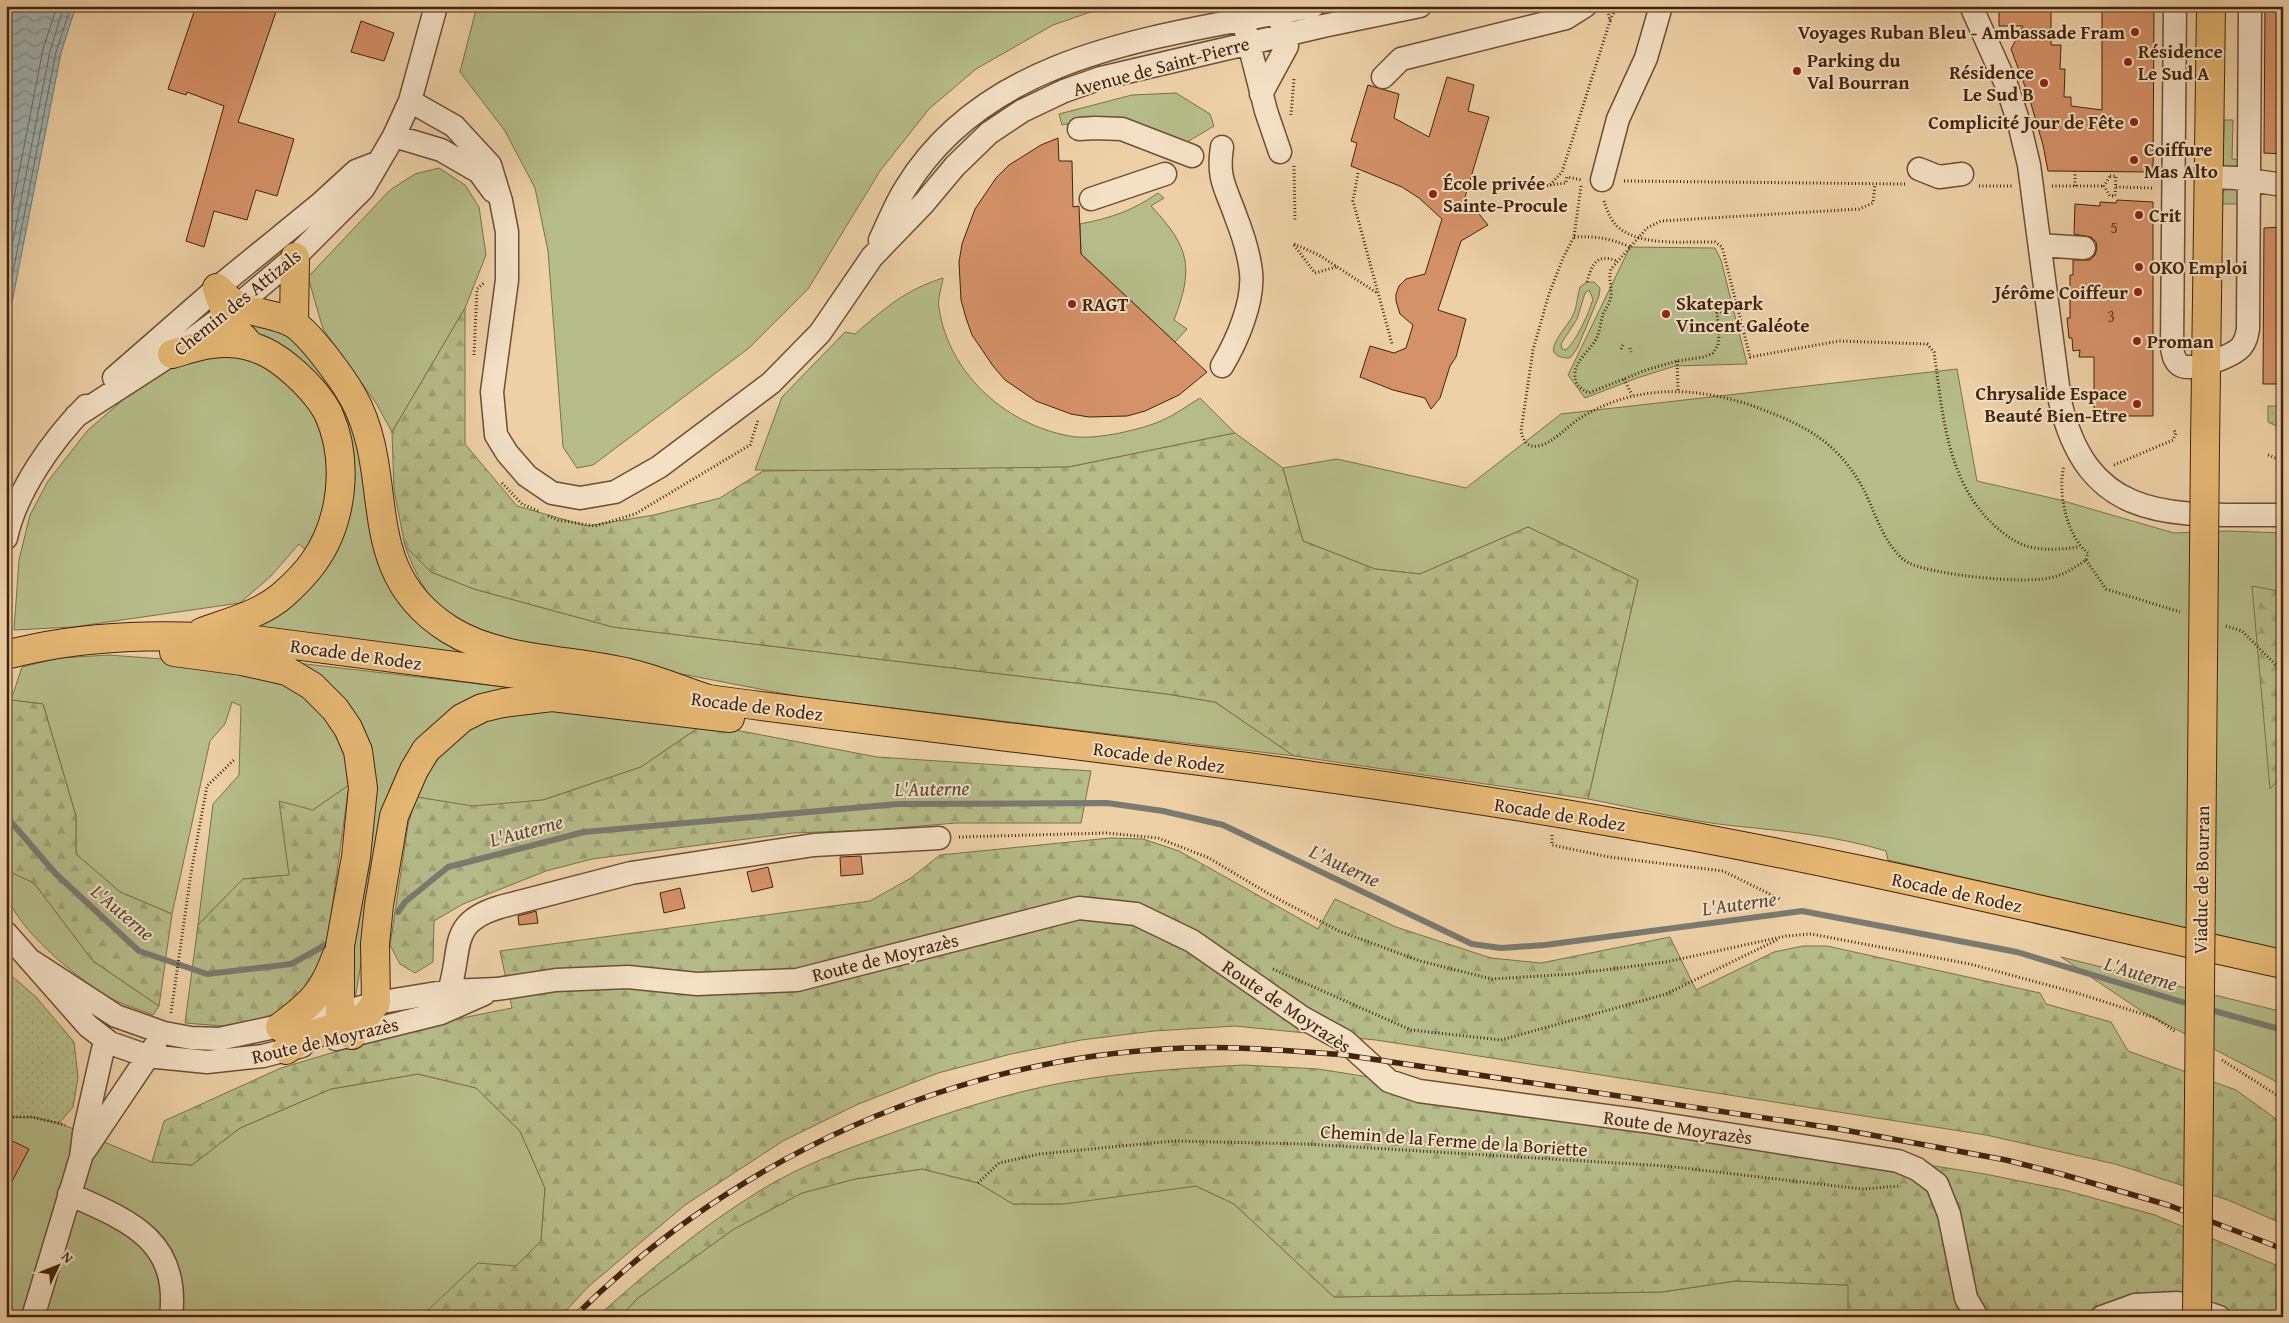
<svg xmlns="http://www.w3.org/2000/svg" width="2289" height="1323" viewBox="0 0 2289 1323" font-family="'Gentium Book Plus',serif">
<defs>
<pattern id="forest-firs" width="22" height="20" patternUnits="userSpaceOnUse" patternTransform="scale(1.25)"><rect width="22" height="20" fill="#b5bc89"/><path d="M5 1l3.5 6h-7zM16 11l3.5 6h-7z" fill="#9da175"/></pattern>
<pattern id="garden-dots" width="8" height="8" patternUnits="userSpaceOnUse" patternTransform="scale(1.25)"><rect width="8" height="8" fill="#b5bc89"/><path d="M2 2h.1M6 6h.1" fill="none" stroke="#9da175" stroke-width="1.8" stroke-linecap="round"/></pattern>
<pattern id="water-waves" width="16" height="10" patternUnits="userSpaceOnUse" patternTransform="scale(1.25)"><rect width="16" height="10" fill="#9fb3b3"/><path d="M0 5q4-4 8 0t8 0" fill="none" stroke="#839190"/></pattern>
</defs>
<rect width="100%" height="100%" fill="#edd0a6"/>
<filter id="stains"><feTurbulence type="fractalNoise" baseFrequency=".004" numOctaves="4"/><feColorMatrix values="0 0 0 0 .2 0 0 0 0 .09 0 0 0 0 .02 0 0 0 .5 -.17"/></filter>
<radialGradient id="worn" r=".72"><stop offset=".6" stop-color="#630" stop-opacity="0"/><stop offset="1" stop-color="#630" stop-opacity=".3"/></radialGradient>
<!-- green -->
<path fill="#b5bc89" stroke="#7c704a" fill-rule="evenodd" d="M477 6H1108L1053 25 976 69 929 109 880 171 808 289 749 348 593 465 577 468 563 447 548 251 535 188 505 131 460 72Z
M1176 93 1210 114 1214 126 1187 142 1085 120 1062 125 1059 114 1132 95Z
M2224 120H2233L2232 159 2241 160 2239 168 2224 167 2223 165Z
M439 168 465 185 479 207 486 255 465 308 392 432 376 403 323 329 308 277 390 190 415 174Z
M2238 185 2242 204H2222V194L2227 186Z
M1158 193 1164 198 1151 206C1190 247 1194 268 1174 320L1187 329 1175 342 1081 254 1080 224C1111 218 1132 211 1158 193Z
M1630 247 1715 248 1721 260 1747 364 1675 366 1637 378 1585 398 1568 375Z
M943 278C942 287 937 299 939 308 949 376 1010 428 1076 437 1099 439 1140 430 1161 421 1175 415 1188 405 1200 398L1235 433 1069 467 892 471 755 470 782 397 845 332 855 334C885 308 905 290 943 278Z
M1587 282H1594L1600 288 1599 296 1577 349 1570 358C1535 358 1566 329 1572 317 1577 309 1577 296 1580 287ZM1589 290 1593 299C1589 313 1577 340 1566 350L1562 349 1561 344 1577 319 1585 293Z
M240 317 275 328 294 339 311 354 355 423 373 526 470 655 250 626 322 565 341 428 242 325Z
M213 354C230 356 246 357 261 363 308 384 331 439 328 487 327 510 317 532 309 553L299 544 271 576 240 603 73 627 14 630 19 560 30 515 48 481 88 430 131 393 168 369Z
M1957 369 1977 481 2060 500 2174 533 2228 531 2283 533V950L1888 860 1886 851C1837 836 1786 831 1735 826 1686 821 1636 808 1588 799L1638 580 1528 527 1420 574 1375 569 1303 541 1283 468 1337 459 1466 488 1561 414Z
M405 546 431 572 474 589 613 627 1167 694 1215 702 1294 756 801 697 505 640C445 618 428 608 405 546Z
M109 655 202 662 285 681 316 702 352 757 349 785 313 810 289 875 243 879 198 925 213 804 239 775 241 706 232 702 225 724 210 741 172 914 120 892 76 854V816L43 704 11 700 22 667 59 658Z
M297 663 505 687 506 690 420 744 364 946 355 999 346 998 373 786Z
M542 709 704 724 641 767 543 800 473 807 416 797C432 763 455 729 493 716 507 711 526 711 542 709Z
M6 870 34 883 93 961 159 1006 153 1015C141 1010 126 1006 114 1000 80 981 25 936 9 901 5 891 6 880 6 870Z
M2061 957 2283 1012V1092L2277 1082 2143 1012Z
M418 1074 476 1088 520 1131 545 1188 541 1241 516 1266 429 1309 430 1317H6V1117H32L59 1123 152 1162 192 1165 240 1128 331 1089Z
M922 1169 978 1183 1013 1204H1057L1196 1186 1234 1204 1334 1297 1662 1292 1735 1281 1849 1285 1848 1317H620L638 1298 734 1229 802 1193 855 1179Z"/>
<!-- forest -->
<path fill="url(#forest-firs)" stroke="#7c704a" d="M465 308V444L517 506 587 526 654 515 720 498 763 471 1069 467 1235 433 1283 468 1303 541 1375 569 1420 574 1528 527 1638 580 1588 799 1294 756 1215 702 1167 694 613 627 474 589 431 572 405 546 394 490 392 432Z
M2252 586 2283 592V775L2270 789Z
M11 700 43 704 76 816V854L120 892 172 914 159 1006 93 961 34 883 6 870V714Z
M704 724 877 757 1091 771 1081 823H956L873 830 793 833 592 859 546 871 463 904 434 921 433 962 415 973 400 964 390 945 408 825 416 797 473 806 543 800 641 767Z
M349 785 325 959 313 995 261 1020 222 1026 185 1023 198 925 243 879 289 875 279 801 313 810Z
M1110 838 1143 839 1179 851 1318 929 1335 899 1396 927 1491 958 1541 963 1670 937 1696 990 1774 952 1803 946H1827L2040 993 2046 1004 2111 1022 2128 1051 2236 1090 2283 1124V1224L2228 1200 2115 1164 1986 1135 1376 1040 1235 1026 1154 1031 1081 1040 1011 1054 938 1073 856 1105 783 1141 685 1205 589 1286 560 1317H430L429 1309 478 1263 516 1266 541 1241 545 1188 520 1131 476 1088 418 1074 331 1089 240 1128 192 1165 152 1162 164 1121 281 1068 422 1026 512 1008 500 951 870 901 911 878 940 855Z
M1244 1065 1318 1069 1985 1174 2064 1190 2155 1215 2283 1268V1317H1848V1285L1735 1281 1662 1292 1334 1297 1234 1204 1196 1186 1064 1204H1013L978 1183 922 1169 855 1179 802 1193 734 1229 638 1298 620 1317H597C648 1271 702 1226 761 1190 800 1166 843 1150 886 1135 943 1114 1006 1093 1067 1082 1126 1072 1184 1068 1244 1065Z"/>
<!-- garden -->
<path fill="url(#garden-dots)" stroke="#7c704a" d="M2268 406H2283V429L2268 422Z
M6 971 36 997 74 1042 78 1077 73 1107 59 1123 32 1117H6Z"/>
<!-- water -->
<path fill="url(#water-waves)" stroke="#7a7a70" d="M6 6H76L61 53 6 333Z"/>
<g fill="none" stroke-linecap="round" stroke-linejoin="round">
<!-- shore -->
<path stroke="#706c60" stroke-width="1" d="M6 239 43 49 57 6
M6 277 50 51 64 6
M6 308 56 52 71 6"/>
<!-- stream -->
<path stroke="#7a7a70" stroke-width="6" d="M6 816 55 873 139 951 207 974 291 964 333 941
M398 912 405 902 448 867 584 832 898 804 1107 803 1163 811 1223 825 1472 944 1501 948 1545 945 1802 911 2017 952 2192 1005
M2207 1009 2283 1030"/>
</g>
<!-- building -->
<path fill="#d59167" stroke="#42240c" d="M196 6H278L238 122 294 139 277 196 256 190 247 220 214 211 204 247 186 241 224 106 187 92 186 95 168 89Z
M1999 6H2051V45H2061L2060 69H2065L2064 97H2071V106L2102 110V6H2154L2153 172 2048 171 2043 145 2029 97 2011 49 2023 26H1999Z
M2265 6H2283V154L2264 153Z
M361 21 394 33 384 61 351 52Z
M1447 77 1474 85 1468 111 1489 117 1465 197 1488 225 1461 241 1438 310 1466 319 1456 357 1450 366 1440 398 1431 409 1425 398 1393 390 1360 377 1370 346 1394 353 1406 348 1413 325 1400 314 1396 301V294L1399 286 1406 279 1425 274 1442 219 1419 198 1402 187 1351 166 1357 143 1351 141 1368 85 1399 94 1394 118 1429 137Z
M1058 138 1059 161H1072L1073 207 1079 206 1081 254 1207 372 1179 395 1145 411 1127 416 1089 417 1071 414 1036 401 1005 380 993 366 972 335 966 318 961 300 959 262 962 244 975 209 996 178 1009 165 1041 145Z
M2117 200 2153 202V416H2094V357H2079L2080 350 2073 351 2072 338H2069L2067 318H2070V275H2073V260H2090L2095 255 2097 248 2096 242 2091 237 2074 234 2075 204 2100 206V202L2116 203Z
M2283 227V384H2263L2264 228Z
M861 856 863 874 841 876 840 857Z
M768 867 773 887 752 892 747 872Z
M680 888 685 908 664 913 660 893Z
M536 911 538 923 519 925 518 916Z
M6 1138 29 1149 6 1193Z"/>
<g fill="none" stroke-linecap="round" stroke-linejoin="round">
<!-- minor casing -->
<g stroke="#6d4f32" stroke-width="25">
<path id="minor" d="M1971 6 2006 84 2019 123 2029 165 2060 401C2089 528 2178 514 2283 515
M2175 6 2172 348C2173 354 2174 361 2180 365 2191 373 2233 356 2241 347 2246 341 2247 335 2248 329L2250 6
M1245 28 1266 111 1280 152
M1383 77 1401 59 1566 18 1585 6
M1261 94 1287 46 1281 22
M410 101 454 126 490 165 501 201 507 232V280L492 392 496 435 507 453 527 476 552 493 580 498 615 492 659 467 771 383 820 333 872 257 924 203 955 166 989 133 1022 111 1064 91 1101 78 1323 26 1420 6
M1079 129 1095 128 1122 129 1192 156
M394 136 441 150 479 172 493 191
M1919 169 1939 177 1962 174
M2209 177 2236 178 2283 185
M1602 180 1618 119 1646 58 1661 6
M1091 199 1165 174
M880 240C888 223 895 205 905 189 990 49 1168 36 1313 6
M2040 245 2084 248
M1222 366C1237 341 1254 302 1251 272 1249 253 1243 235 1236 217 1226 188 1217 179 1222 147
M114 378 217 288 320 204 356 171 377 163
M76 416 172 354 237 306 295 257 363 189 394 136 410 101 436 6
M6 538C16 491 53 439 86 406
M6 933 88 1026 110 1043 147 1056 207 1062 263 1056 302 1046
M33 962 116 1016 164 1033 191 1038 219 1039 340 1013 376 1003 449 991 497 989 556 980 628 977 697 984 797 980 1079 908 1136 914 1192 941 1303 1018 1345 1041 1389 1081 1419 1091 1644 1121 1898 1161 1917 1169 1937 1184 1949 1214 1966 1298 1977 1317
M449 991C463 948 447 923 500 907L631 873 814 845 939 838
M336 1039 441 1013 484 994
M85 1150 155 1046
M69 1194C130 1221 180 1240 171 1317
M33 1317 81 1157 84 1133 103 1049 110 1043
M2102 1317 2135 1305 2178 1303 2219 1317"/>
</g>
<!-- major casing -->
<g stroke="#42240c" stroke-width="30">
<path id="major" d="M217 288C224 294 231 303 240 307 256 313 280 315 294 324 311 335 343 379 353 397 398 477 354 570 450 630 501 662 575 659 633 674 658 680 683 691 708 699 1013 740 1320 770 1623 824 1845 862 2063 916 2283 964
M294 324 295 257
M2205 444 2211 6
M286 1050 303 1038 365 1017 376 1003 375 944 379 905 394 816 414 770 426 750 462 718 482 708 503 703 552 697 730 718"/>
</g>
<!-- highway casing -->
<g stroke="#42240c" stroke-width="30">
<path id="highway" d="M217 288C226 318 230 325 252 347
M172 354C190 349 209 342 228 343 256 344 275 355 295 373 307 384 322 400 329 415 349 461 343 522 313 563 305 574 294 585 284 594 262 614 229 622 202 632
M174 652 242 661 287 671 312 686 335 709 348 728 358 751 363 788 356 857 340 946V1013L352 1035
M6 655C88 633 172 634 255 640L708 699
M280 1027C311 1004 323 993 336 957"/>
</g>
<!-- path -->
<path stroke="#42240c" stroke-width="3" stroke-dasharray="1 2.5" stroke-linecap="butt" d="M1610 20 1617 6
M1291 115 1294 79
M1294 166 1295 221
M2075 171V186
M1358 173 1353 201 1392 344
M2110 176H2116L2115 196H2110L2104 186Z
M1624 181 1905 184
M1550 185 1566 183 1567 177 1582 180
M1581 186 1574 237 1563 258 1549 294 1533 350 1521 431C1523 440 1527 448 1538 446 1554 443 1568 425 1582 417 1636 384 1697 386 1756 407 1801 424 1834 439 1860 483 1873 505 1879 533 1897 553 1900 557 1906 562 1911 564 1938 575 2021 584 2049 578 2063 576 2075 567 2086 560L2088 553C2067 537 2057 492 2064 466
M1979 186H2012
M2052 186H2104
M2116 187 2153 188
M1530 190 1550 185 1562 172 1610 21 1607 6
M1604 201C1607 211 1611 221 1619 228 1643 247 1686 241 1715 242L1722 247 1750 357 1839 341 1927 344 1934 352C1943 414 1946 483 1997 528 2007 536 2017 544 2030 547 2047 551 2063 549 2079 547
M1574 237C1595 236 1610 238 1630 247
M1294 244 1319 255 1377 293
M1294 245 1315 273 1336 267
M1587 282C1592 264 1597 253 1617 261
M1737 305 1717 313 1719 336 1718 345 1713 353 1704 357 1677 361 1646 370 1589 393C1580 389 1574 384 1575 373 1576 359 1592 349 1597 337 1600 330 1601 321 1603 314 1606 308 1610 303 1611 296 1612 286 1608 279 1611 269L1647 228 1661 221 1859 209 1873 203 1875 184
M1630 348 1631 352
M1621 349 1623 345
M474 355 477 289 485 282
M1677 361 1678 391
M1624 379 1632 395
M2013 420 2044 419
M2268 455 2283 461
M2114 465 2173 440 2176 433 2173 429
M502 483 522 504 538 511
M548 516 558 520 595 526 635 514 750 445 758 420
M2086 560 2106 589 2180 612
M2226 626 2242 631 2283 672
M1552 835V845L1609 857 1723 871 1780 899
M959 837 1106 833 1158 838 1209 858 1269 894 1339 931 1420 961 1492 979 1572 974 1666 962 1786 936 1811 934 1970 964 2077 993 2155 1018 2176 1032
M1273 969 1411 1030 1501 1040 1666 994 1779 939
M171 1013 191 873 207 786 235 759
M2222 1060 2283 1099
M6 1117H32L65 1125
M978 1183 999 1163 1040 1154 1173 1141 1306 1144 1666 1166 1862 1189 1901 1186"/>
<!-- minor -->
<use href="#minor" stroke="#f3e0c5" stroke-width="22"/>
<!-- major -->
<use href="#major" stroke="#e6b873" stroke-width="28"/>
<!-- highway -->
<use href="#highway" stroke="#e6b873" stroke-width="28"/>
<!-- rail casing -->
<g stroke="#42240c" stroke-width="5.5">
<path id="rail" d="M574 1317C736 1156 955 1057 1184 1048 1238 1046 1292 1051 1345 1055L1839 1129 2006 1160 2061 1174 2168 1205 2283 1249"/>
</g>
<!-- rail -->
<use href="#rail" stroke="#f3e0c5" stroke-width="4" stroke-dasharray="11" stroke-linecap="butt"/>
<!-- major-bridge casing -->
<g stroke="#42240c" stroke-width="30" stroke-linecap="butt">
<path id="major-bridge" d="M2197 1317 2205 444"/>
</g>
<!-- major-bridge -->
<use href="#major-bridge" stroke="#e6b873" stroke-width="28"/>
</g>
<!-- markers -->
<g fill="#8f2418" stroke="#f3e0c5" stroke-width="2">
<circle cx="2135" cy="32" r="5"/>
<circle cx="2128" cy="62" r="5"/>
<circle cx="1797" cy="71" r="5"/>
<circle cx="2044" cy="83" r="5"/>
<circle cx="2134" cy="122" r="5"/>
<circle cx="2134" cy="160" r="5"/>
<circle cx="1433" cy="194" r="5"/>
<circle cx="2139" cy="215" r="5"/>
<circle cx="2139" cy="267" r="5"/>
<circle cx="2138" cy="292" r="5"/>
<circle cx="1072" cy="304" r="5"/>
<circle cx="1666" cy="314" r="5"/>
<circle cx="2137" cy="341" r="5"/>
<circle cx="2137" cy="404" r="5"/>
</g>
<g text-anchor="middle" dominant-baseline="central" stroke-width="4" stroke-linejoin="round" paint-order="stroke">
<!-- number labels -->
<g font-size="16" fill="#673f23">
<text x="2114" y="227">5</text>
<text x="2111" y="316">3</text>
</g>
<!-- poi labels -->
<g font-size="19" font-weight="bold" fill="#42240c" stroke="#f3e0c5" text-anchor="start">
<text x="2125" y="32" text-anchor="end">Voyages Ruban Bleu - Ambassade Fram</text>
<text x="2138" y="51">Résidence<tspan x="2138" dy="22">Le Sud A</tspan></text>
<text x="1807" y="60">Parking du<tspan x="1807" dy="22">Val Bourran</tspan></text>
<text x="2034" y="72" text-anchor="end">Résidence<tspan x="2034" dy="22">Le Sud B</tspan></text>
<text x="2124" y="122" text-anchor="end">Complicité Jour de Fête</text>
<text x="2144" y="149">Coiffure<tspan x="2144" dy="22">Mas Alto</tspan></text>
<text x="1443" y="183">École privée<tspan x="1443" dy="22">Sainte-Procule</tspan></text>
<text x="2149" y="215">Crit</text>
<text x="2149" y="267">OKO Emploi</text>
<text x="2128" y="292" text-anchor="end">Jérôme Coiffeur</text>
<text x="1676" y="303">Skatepark<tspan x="1676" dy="22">Vincent Galéote</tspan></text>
<text x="1082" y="304">RAGT</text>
<text x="2147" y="341">Proman</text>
<text x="2127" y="393" text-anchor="end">Chrysalide Espace<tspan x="2127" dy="22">Beauté Bien-Etre</tspan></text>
</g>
<!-- street labels -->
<g font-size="19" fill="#42240c" stroke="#f3e0c5">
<text transform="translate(1161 66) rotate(-15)">Avenue de Saint-Pierre</text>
<text transform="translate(237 302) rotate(-39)">Chemin des Attizals</text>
<text transform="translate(356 654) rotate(8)">Rocade de Rodez</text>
<text transform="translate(757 706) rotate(7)">Rocade de Rodez</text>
<text transform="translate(1159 757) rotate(8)">Rocade de Rodez</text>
<text transform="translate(1560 814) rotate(9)">Rocade de Rodez</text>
<text transform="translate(2201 880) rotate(-89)">Viaduc de Bourran</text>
<text transform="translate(1957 892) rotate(12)">Rocade de Rodez</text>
<text transform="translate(885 957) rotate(-14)">Route de Moyrazès</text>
<text transform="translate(1287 1006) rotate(34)">Route de Moyrazès</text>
<text transform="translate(325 1040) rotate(-13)">Route de Moyrazès</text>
<text transform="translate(1678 1127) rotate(8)">Route de Moyrazès</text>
<text transform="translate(1454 1140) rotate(4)">Chemin de la Ferme de la Boriette</text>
</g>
<!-- water labels -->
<g font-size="20" font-style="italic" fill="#594836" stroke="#f3e0c5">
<text transform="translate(932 788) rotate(-1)">L'Auterne</text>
<text transform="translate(526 830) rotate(-15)">L'Auterne</text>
<text transform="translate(1345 865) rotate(25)">L'Auterne</text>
<text transform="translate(1739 903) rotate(-8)">L'Auterne</text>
<text transform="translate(123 912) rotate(40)">L'Auterne</text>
<text transform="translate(2141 973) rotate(17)">L'Auterne</text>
</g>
</g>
<!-- margin -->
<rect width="2289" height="1323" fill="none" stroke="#edd0a6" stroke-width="25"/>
<rect x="8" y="8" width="2274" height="1308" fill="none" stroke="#42240c" stroke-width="2.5"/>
<rect x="12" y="12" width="2264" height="1298" fill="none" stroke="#42240c"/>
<!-- north arrow -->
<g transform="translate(58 1266) rotate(47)" stroke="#f3e0c5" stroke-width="4" paint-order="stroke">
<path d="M0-4L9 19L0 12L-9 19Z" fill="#42240c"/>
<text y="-8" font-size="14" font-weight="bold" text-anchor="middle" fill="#42240c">N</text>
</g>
<rect width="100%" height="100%" filter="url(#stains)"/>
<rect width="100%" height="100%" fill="url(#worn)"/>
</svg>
